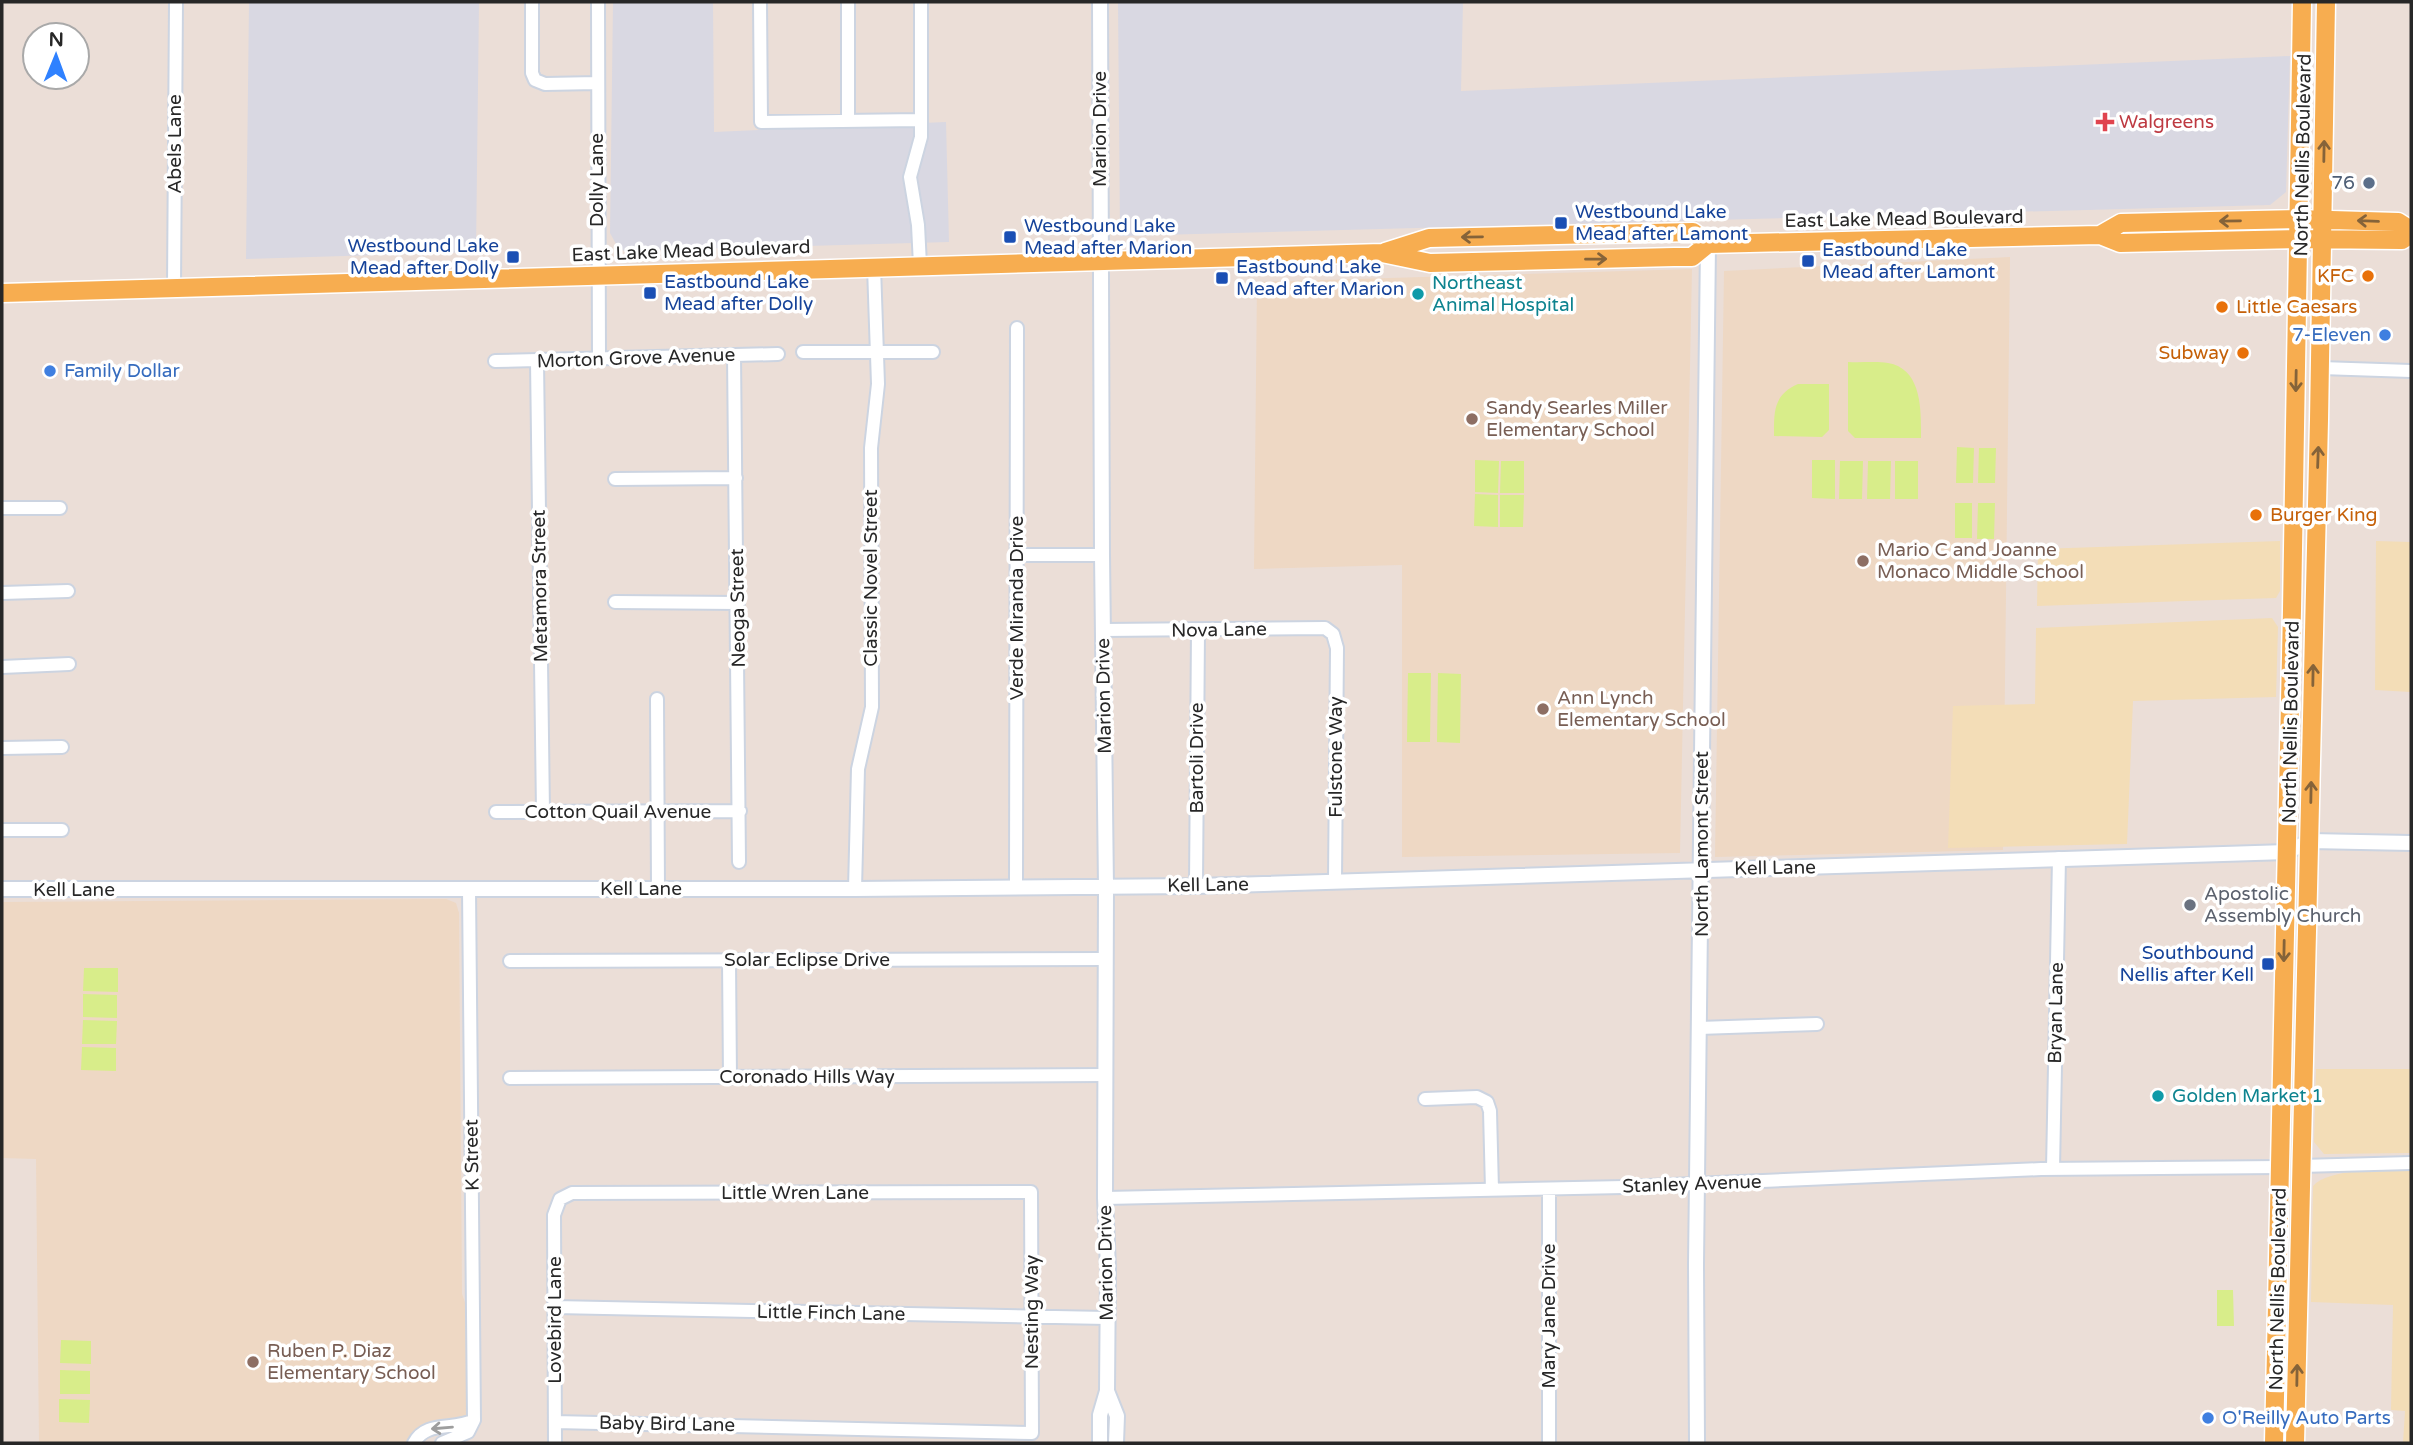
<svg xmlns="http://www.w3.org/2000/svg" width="2413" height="1445" viewBox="0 0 2413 1445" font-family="'Varela Round',sans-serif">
<rect width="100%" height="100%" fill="#ebded7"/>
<!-- industrial -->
<path fill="#d9d8e2" d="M249 2H479L476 252 246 259Z
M613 2H713L714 132 946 122 949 242 624 251 616 244 610 233Z
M1118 2H1463L1461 91 2290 56 2286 192 2270 205 1120 236Z"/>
<!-- education -->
<path fill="#eed8c4" d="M2010 257 2003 850 1715 857 1724 271Z
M1692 269 1680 853 1402 857V565L1254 569 1257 282Z
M446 899 456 903 459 913 462 1294 467 1308V1416L464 1424 424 1423 413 1436 412 1443H39L36 1159 2 1158V902Z"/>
<!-- sand -->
<path fill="#f3ddb7" d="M2280 541V591L2276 598 2037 606 2038 549Z
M2376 541 2411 542V692L2375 690Z
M2272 618 2278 627 2276 697 2133 701 2127 844 1948 848 1953 706 2035 704 2036 628Z
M2316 1069H2411V1153L2324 1154 2314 1142Z
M2411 1168V1443H2403L2405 1411 2391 1410 2393 1305 2311 1302 2313 1186C2327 1169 2389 1168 2411 1168Z"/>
<!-- pitch -->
<path fill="#d8ed8a" d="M1848 362C1861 363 1876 361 1888 363 1923 369 1921 412 1921 438H1855L1848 431Z
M1798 384H1829V430L1822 437 1774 436C1774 412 1773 395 1798 384Z
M1957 447 1974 448 1973 483H1956Z
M1979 448H1996L1995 483H1978Z
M1475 460 1499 461 1498 493 1475 492Z
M1812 460H1835V499L1812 498Z
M1501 461H1524V493H1500Z
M1840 461H1863L1862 499H1839Z
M1868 461H1891L1890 499H1867Z
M1895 461H1918V499H1895Z
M1475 494 1498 495V527L1474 526Z
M1500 495H1524L1523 527H1500Z
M1955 503H1972V538H1955Z
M1978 503H1995L1994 539H1977Z
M1408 673H1431L1430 742H1407Z
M1438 673 1461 674 1460 743 1437 742Z
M84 968H118V992L83 991Z
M83 994 117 995V1018L83 1017Z
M83 1020 117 1021 116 1044H82Z
M82 1047 116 1048V1071L81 1070Z
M2217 1290H2233L2234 1326H2217Z
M61 1340 91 1341V1364L60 1363Z
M60 1370 90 1371V1394H60Z
M59 1399 90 1400 89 1423 59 1422Z"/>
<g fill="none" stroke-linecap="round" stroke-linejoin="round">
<!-- minor casing -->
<g stroke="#ccd4e1" stroke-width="16">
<path id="minor" d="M532 2V73L535 80 545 84 597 83
M598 2 599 358
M760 2 761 122 920 120
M848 121V2
M920 265 918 225 910 177 921 137V2
M174 287 176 2
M803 352H933
M734 355 739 862
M495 361 778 354
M537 361 543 812
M2321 368 2411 371
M615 479 736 478
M2 508H60
M1017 555H1102
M2 593 68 591
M615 602 738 603
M1103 630 1325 628 1333 634 1337 648 1335 881
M2 667 69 664
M657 699 658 889
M2 748 62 747
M496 812 740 811
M2 830H62
M1196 886 1198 630
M1016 888 1017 328
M855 889 858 769 872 707 871 448 878 384 874 267
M729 960 730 1078
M510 961 1105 959
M1699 1028 1817 1024
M510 1078 1105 1075
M1425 1099 1477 1097 1487 1102 1490 1111 1492 1190
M2301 1166 2411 1163
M2053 1169 2059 858
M1105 1198 1624 1187 2041 1169 2280 1167
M555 1307 1107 1318
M414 1443C426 1420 453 1431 474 1420
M442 1443 468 1432 474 1420 469 889
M555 1443 554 1215 560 1199 572 1193 1031 1192 1032 1433 555 1422
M1549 1443V1189"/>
</g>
<!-- tertiary casing -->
<g stroke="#ccd4e1" stroke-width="18">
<path id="tertiary" d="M2 889H855L1196 886 2287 852 2310 841 2411 843
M1107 1391 1117 1416 1116 1443
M1100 1443V1415L1107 1391 1108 1268 1105 1198 1106 887 1102 555 1100 2
M1697 1443 1696 1265 1708 244"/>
</g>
<!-- primary casing -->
<g stroke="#fff" stroke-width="21">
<path id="primary" d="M2100 235 2121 223 2298 219 2398 222 2411 230
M1385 252 1429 238 1693 232 1708 244
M2 293 1382 253 1430 263 1674 257H1692L1708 244 2100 235 2120 243 2299 239 2402 240 2411 234
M2274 1443 2292 610 2302 2
M2295 1443 2319 420 2326 2"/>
</g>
<!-- minor -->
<use href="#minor" stroke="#fff" stroke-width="12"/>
<!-- tertiary -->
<use href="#tertiary" stroke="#fff" stroke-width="14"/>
<!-- primary -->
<use href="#primary" stroke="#f7ad50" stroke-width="18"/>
</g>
<!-- one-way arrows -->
<defs><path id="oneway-shaft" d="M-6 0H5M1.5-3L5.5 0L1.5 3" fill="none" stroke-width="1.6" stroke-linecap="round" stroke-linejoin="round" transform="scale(1.75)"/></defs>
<g stroke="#856339">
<use href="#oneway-shaft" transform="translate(2324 151) rotate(-89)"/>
<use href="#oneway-shaft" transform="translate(2230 221) rotate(179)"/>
<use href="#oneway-shaft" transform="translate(2368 221) rotate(-178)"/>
<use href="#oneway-shaft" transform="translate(1472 237) rotate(179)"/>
<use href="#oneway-shaft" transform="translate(1596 259) rotate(-1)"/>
<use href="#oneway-shaft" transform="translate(2296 381) rotate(91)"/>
<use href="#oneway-shaft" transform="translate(2318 457) rotate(-88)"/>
<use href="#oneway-shaft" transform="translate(2313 675) rotate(-89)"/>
<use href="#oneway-shaft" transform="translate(2311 792) rotate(-89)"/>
<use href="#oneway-shaft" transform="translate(2284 951) rotate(91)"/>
<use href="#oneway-shaft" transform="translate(2297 1375) rotate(-89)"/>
</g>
<use stroke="#9e9e9e" href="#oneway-shaft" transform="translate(442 1428) rotate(175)"/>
<!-- markers -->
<path fill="#e0444e" stroke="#fff" stroke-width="2.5" d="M2101.5 111.5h7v7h7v7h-7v7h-7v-7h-7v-7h7z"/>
<circle fill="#5c6f8a" stroke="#fff" stroke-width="2.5" cx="2369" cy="183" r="7"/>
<g fill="#1a4fb4" stroke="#fff" stroke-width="2.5">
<rect x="1554" y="216" width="14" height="14" rx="3.5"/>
<rect x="1003" y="230" width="14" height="14" rx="3.5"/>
<rect x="506" y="250" width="14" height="14" rx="3.5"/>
<rect x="1801" y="254" width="14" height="14" rx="3.5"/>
<rect x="1215" y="271" width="14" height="14" rx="3.5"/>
<rect x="643" y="286" width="14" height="14" rx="3.5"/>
<rect x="2261" y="957" width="14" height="14" rx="3.5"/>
</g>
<g fill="#e8710a" stroke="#fff" stroke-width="2.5">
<circle cx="2368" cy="276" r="7"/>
<circle cx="2222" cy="307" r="7"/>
<circle cx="2243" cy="353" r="7"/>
<circle cx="2256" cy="515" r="7"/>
</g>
<g fill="#0f9aa8" stroke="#fff" stroke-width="2.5">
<circle cx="1418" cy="294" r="7"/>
<circle cx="2158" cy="1096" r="7"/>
</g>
<g fill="#3f7fe0" stroke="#fff" stroke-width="2.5">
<circle cx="2385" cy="335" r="7"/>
<circle cx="50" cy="371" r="7"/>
<circle cx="2208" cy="1418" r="7"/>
</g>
<g fill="#8d6e63" stroke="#fff" stroke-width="2.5">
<circle cx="1472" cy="419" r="7"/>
<circle cx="1863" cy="561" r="7"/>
<circle cx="1543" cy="709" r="7"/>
<circle cx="253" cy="1362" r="7"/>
</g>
<circle fill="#6b7280" stroke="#fff" stroke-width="2.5" cx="2190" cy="905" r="7"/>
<g text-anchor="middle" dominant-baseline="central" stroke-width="7" stroke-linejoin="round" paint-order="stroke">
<!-- health labels -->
<g font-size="19" fill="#be3a42" stroke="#fff" text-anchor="start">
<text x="2119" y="122">Walgreens</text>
</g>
<!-- street labels -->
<g font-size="19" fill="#272727" stroke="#fff">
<text transform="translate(1100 129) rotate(-90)">Marion Drive</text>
<text transform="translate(175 144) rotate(-90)">Abels Lane</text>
<text transform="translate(2303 155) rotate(-89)">North Nellis Boulevard</text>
<text transform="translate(597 180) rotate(-90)">Dolly Lane</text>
<text transform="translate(1904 219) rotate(-1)">East Lake Mead Boulevard</text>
<text transform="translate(691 251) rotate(-2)">East Lake Mead Boulevard</text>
<text transform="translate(636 358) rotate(-2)">Morton Grove Avenue</text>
<text transform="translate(871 578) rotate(-90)">Classic Novel Street</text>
<text transform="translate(540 586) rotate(-91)">Metamora Street</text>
<text transform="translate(738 608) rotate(-91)">Neoga Street</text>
<text transform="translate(1017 608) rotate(-90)">Verde Miranda Drive</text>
<text transform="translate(1219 630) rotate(-1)">Nova Lane</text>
<text transform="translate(1104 696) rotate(-91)">Marion Drive</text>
<text transform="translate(2291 722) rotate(-89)">North Nellis Boulevard</text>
<text transform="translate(1336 757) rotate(-90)">Fulstone Way</text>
<text transform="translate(1197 758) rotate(-90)">Bartoli Drive</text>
<text x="618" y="812">Cotton Quail Avenue</text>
<text transform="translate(1702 844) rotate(-90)">North Lamont Street</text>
<text transform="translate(1775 868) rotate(-1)">Kell Lane</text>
<text transform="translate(1208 885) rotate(-1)">Kell Lane</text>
<text x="641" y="889">Kell Lane</text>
<text x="74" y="890">Kell Lane</text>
<text x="807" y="960">Solar Eclipse Drive</text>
<text transform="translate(2056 1013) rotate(-89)">Bryan Lane</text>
<text x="807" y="1077">Coronado Hills Way</text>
<text transform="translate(472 1155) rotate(-91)">K Street</text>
<text transform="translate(1692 1184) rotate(-2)">Stanley Avenue</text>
<text x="795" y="1193">Little Wren Lane</text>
<text transform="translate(1106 1263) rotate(-91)">Marion Drive</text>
<text transform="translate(2278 1289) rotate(-89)">North Nellis Boulevard</text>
<text transform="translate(1032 1312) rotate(-90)">Nesting Way</text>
<text transform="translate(831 1313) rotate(1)">Little Finch Lane</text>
<text transform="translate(1549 1316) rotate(-90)">Mary Jane Drive</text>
<text transform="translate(555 1320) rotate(-90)">Lovebird Lane</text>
<text transform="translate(667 1424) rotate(1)">Baby Bird Lane</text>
</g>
<!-- service labels -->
<g font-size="19" fill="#4e5e75" stroke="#fff" text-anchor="end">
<text x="2355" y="183">76</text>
</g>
<!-- transit labels -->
<g font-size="19" fill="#164399" stroke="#fff" text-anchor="start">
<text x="1575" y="212">Westbound Lake<tspan x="1575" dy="22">Mead after Lamont</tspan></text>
<text x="1024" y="226">Westbound Lake<tspan x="1024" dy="22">Mead after Marion</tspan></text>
<text x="499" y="246" text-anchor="end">Westbound Lake<tspan x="499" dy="22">Mead after Dolly</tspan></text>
<text x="1822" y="250">Eastbound Lake<tspan x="1822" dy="22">Mead after Lamont</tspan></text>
<text x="1236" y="267">Eastbound Lake<tspan x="1236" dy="22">Mead after Marion</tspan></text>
<text x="664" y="282">Eastbound Lake<tspan x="664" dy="22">Mead after Dolly</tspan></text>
<text x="2254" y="953" text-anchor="end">Southbound<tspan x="2254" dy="22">Nellis after Kell</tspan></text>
</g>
<!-- food labels -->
<g font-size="19" fill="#c56008" stroke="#fff" text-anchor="end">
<text x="2354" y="276">KFC</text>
<text x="2236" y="307" text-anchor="start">Little Caesars</text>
<text x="2229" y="353">Subway</text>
<text x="2270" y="515" text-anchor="start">Burger King</text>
</g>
<!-- culture labels -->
<g font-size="19" fill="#0d838f" stroke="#fff" text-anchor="start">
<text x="1432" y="283">Northeast<tspan x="1432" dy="22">Animal Hospital</tspan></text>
<text x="2172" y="1096">Golden Market 1</text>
</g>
<!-- shop labels -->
<g font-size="19" fill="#366cbe" stroke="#fff" text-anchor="start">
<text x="2371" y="335" text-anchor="end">7-Eleven</text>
<text x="64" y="371">Family Dollar</text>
<text x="2222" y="1418">O'Reilly Auto Parts</text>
</g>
<!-- education labels -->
<g font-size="19" fill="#785e54" stroke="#fff" text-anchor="start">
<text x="1486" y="408">Sandy Searles Miller<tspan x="1486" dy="22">Elementary School</tspan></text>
<text x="1877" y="550">Mario C and Joanne<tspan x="1877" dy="22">Monaco Middle School</tspan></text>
<text x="1557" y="698">Ann Lynch<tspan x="1557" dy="22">Elementary School</tspan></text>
<text x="267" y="1351">Ruben P. Diaz<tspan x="267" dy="22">Elementary School</tspan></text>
</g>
<!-- worship labels -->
<g font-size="19" fill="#5b616d" stroke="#fff" text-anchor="start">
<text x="2204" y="894">Apostolic<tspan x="2204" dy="22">Assembly Church</tspan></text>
</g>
</g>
<!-- border -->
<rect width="2413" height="1445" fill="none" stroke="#272727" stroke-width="7"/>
<!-- north arrow -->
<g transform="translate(56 56) rotate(1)"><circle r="33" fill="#ffffff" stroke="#a9a9a9" stroke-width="2"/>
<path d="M0-5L12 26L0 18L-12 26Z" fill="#2f81ff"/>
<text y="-10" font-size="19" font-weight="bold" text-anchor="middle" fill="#272727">N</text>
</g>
</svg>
